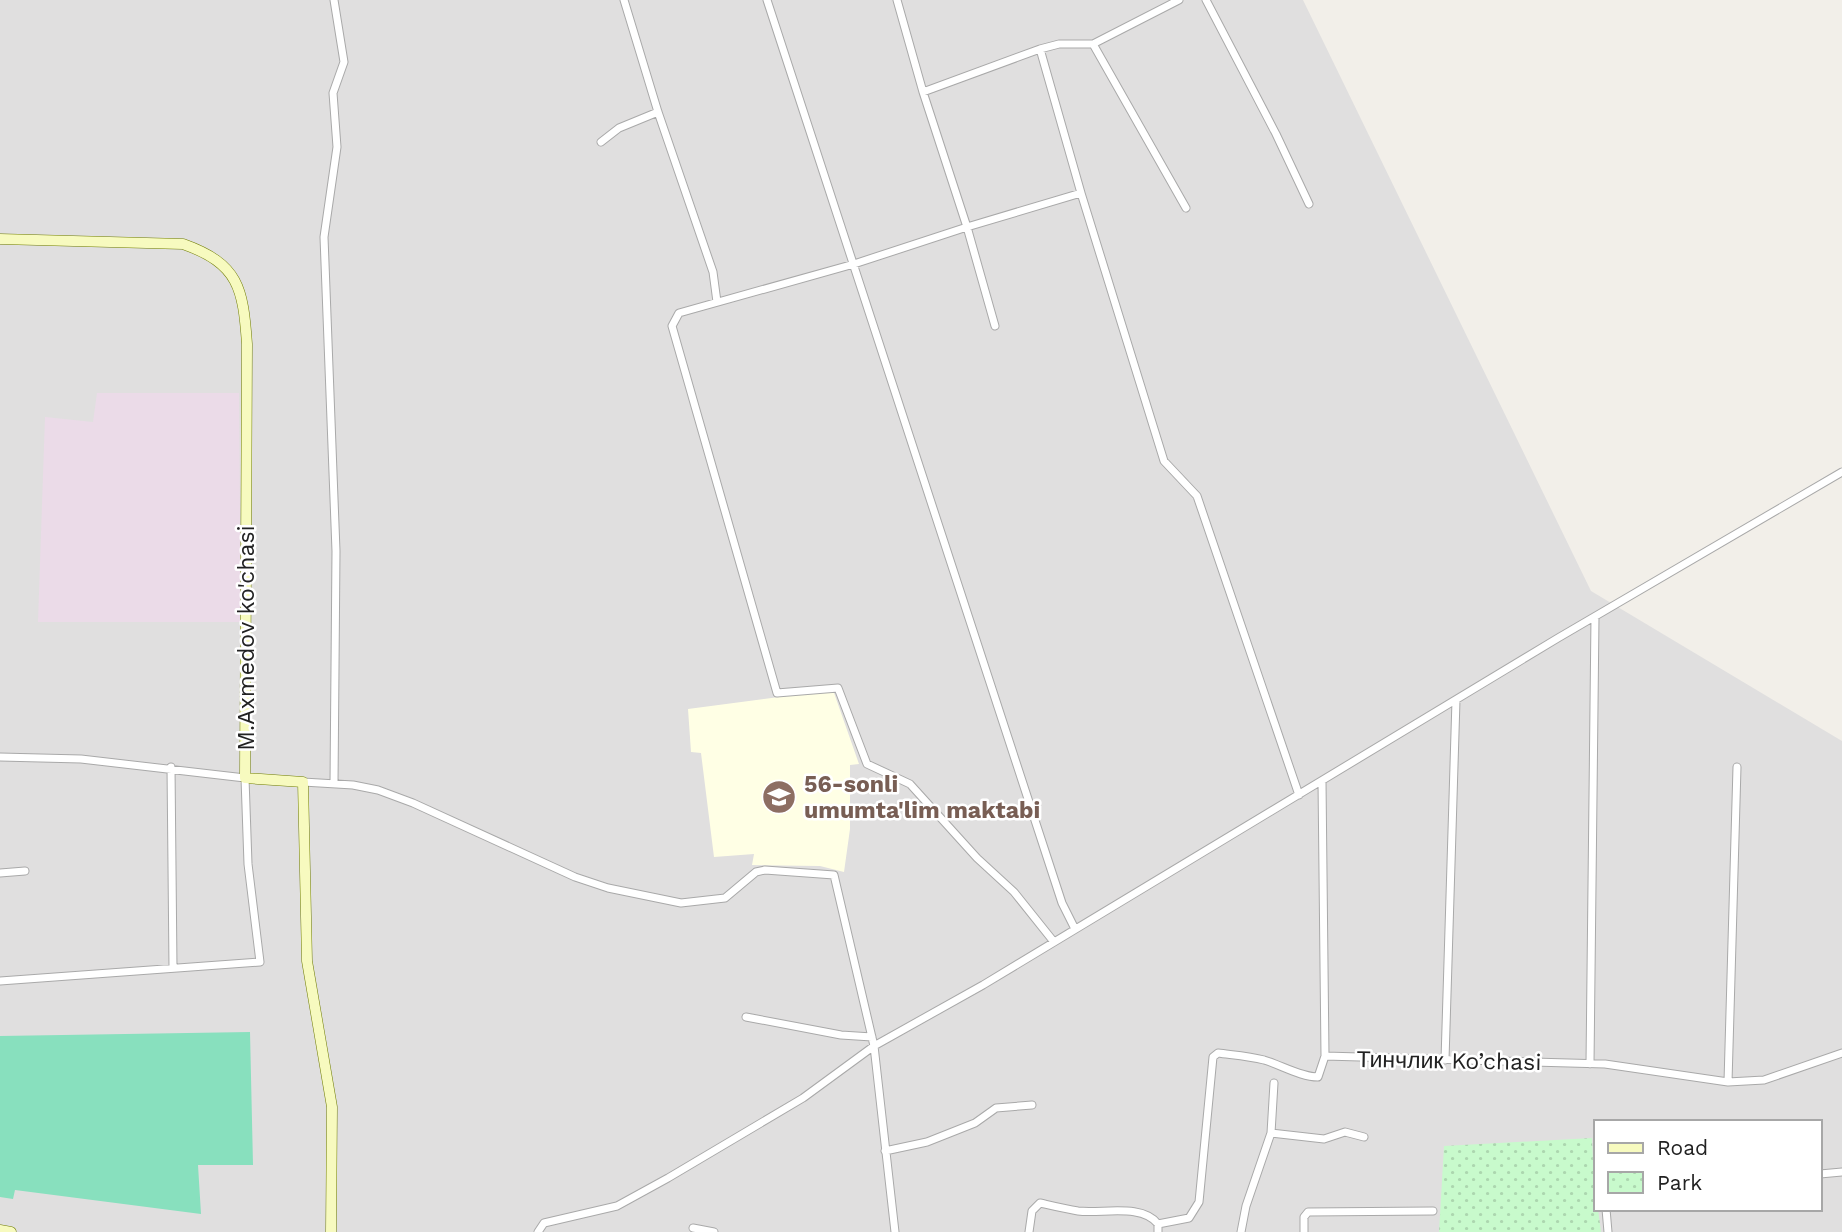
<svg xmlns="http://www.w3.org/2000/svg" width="1842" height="1232" viewBox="0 0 1842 1232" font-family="'Work Sans',sans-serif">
<defs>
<pattern id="park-dots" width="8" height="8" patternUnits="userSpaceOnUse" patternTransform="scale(1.75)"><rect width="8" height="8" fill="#c8facc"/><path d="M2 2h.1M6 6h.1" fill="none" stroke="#acd6af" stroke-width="1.8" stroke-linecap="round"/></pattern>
</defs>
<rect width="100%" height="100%" fill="#f2efe9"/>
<!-- residential -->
<path fill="#e0dfdf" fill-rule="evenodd" d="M0 0H1303L1591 591 1842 741V1232H0ZM1595 1122H1819V1209H1595Z"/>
<!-- industrial -->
<path fill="#ebdbe8" d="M97 393H239L241 622H38L45 417 93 422Z"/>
<!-- education -->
<path fill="#ffffe5" d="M833 690 859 764 850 765V829L844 872 820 866 752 865 754 854 714 857 701 753 691 752 688 709Z"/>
<!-- park -->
<path fill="url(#park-dots)" d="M1592 1138 1595 1209H1598L1601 1232H1439L1444 1146Z"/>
<!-- pitch -->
<path fill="#88e0be" d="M250 1032 253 1165H198L201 1214 15 1190 13 1199 0 1197V1036Z"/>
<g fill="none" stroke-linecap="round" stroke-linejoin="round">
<!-- street casing -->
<g stroke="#a9a9a9" stroke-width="9">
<path id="street" d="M624 0 658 112 713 272 717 302
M767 0 1062 903 1075 929
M897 0 923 92 967 227 1081 193 1164 461 1197 496 1299 795
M1206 0 1276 134 1309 204
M1093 44 1179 0
M1040 49 1081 193
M923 92 1040 49 1059 44H1093L1186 208
M601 142 619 128 658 112
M995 326 967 227 854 264 679 313 672 326 777 693 838 688 867 764 910 784 977 858 1014 892 1054 942
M0 757 81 759 245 778 248 864 260 962 0 981
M171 767 173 968
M1322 781 1325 1056 1605 1064 1728 1082 1764 1080 1842 1053
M303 782 353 785 378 790 413 803 575 877 608 888 681 903 725 898 756 872 765 870 834 875 874 1046 895 1232
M334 784 336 551 324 237 337 147 333 93 344 62 334 0
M0 873 25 871
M746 1017 841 1035 872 1037
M1445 1060 1456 700
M1590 1064 1595 617
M1728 1082 1737 767
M1271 1133 1324 1139 1345 1132 1364 1137
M885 1151 927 1142 975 1123 996 1108 1032 1105
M1820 1174 1842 1172
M1606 1209 1608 1232
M1158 1224 1189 1218 1199 1202 1213 1057 1218 1053C1233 1055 1249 1056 1264 1060 1281 1065 1301 1077 1318 1077L1325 1056
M693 1228 714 1232
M538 1232 544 1223 617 1206 668 1178 803 1098 874 1046 983 985 1558 638 1842 472
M1029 1232 1032 1211 1040 1203C1053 1206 1065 1209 1078 1211 1102 1214 1142 1203 1158 1224V1232
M1241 1232 1246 1206 1271 1133 1274 1083
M1304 1232V1217L1308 1212 1433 1211"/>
</g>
<!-- secondary casing -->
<g stroke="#707d05" stroke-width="11">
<path id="secondary" d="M0 239 183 244C239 264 243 288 247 344L245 778 303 782 307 961 332 1107 331 1232
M0 1230 11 1232"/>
</g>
<!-- street -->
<use href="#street" stroke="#fff" stroke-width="7"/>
<!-- secondary -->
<use href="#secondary" stroke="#f7fabf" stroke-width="10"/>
</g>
<!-- icons -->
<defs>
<g id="school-disc" transform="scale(1.75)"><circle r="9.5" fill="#8d6e63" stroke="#fff"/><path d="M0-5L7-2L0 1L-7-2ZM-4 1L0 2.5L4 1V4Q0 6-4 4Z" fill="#fff"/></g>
</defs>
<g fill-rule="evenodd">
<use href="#school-disc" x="779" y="797"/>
</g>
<g text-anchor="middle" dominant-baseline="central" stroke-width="5" stroke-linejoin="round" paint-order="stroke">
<!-- street labels -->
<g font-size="23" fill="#222" stroke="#fff">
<text transform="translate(246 638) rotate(-90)">M.Axmedov ko'chasi</text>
<text transform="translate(1449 1061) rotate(1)">Тинчлик Ko’chasi</text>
</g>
<!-- education labels -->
<g font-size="23" font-weight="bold" fill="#785e54" stroke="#fff" text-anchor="start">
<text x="804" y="784">56-sonli<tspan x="804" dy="26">umumta'lim maktabi</tspan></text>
</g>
</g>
<!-- legend -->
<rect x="1594" y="1120" width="228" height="91" fill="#ffffff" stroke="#a7a7a7" stroke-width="2"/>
<rect x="1608" y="1143" width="35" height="10" fill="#f7fabf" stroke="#a7a7a7" stroke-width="2"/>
<text x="1657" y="1155" font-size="21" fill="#222222">Road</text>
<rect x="1608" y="1172" width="35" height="21" fill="url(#park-dots)" stroke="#a7a7a7" stroke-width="2"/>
<text x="1657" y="1190" font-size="21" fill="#222222">Park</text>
</svg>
